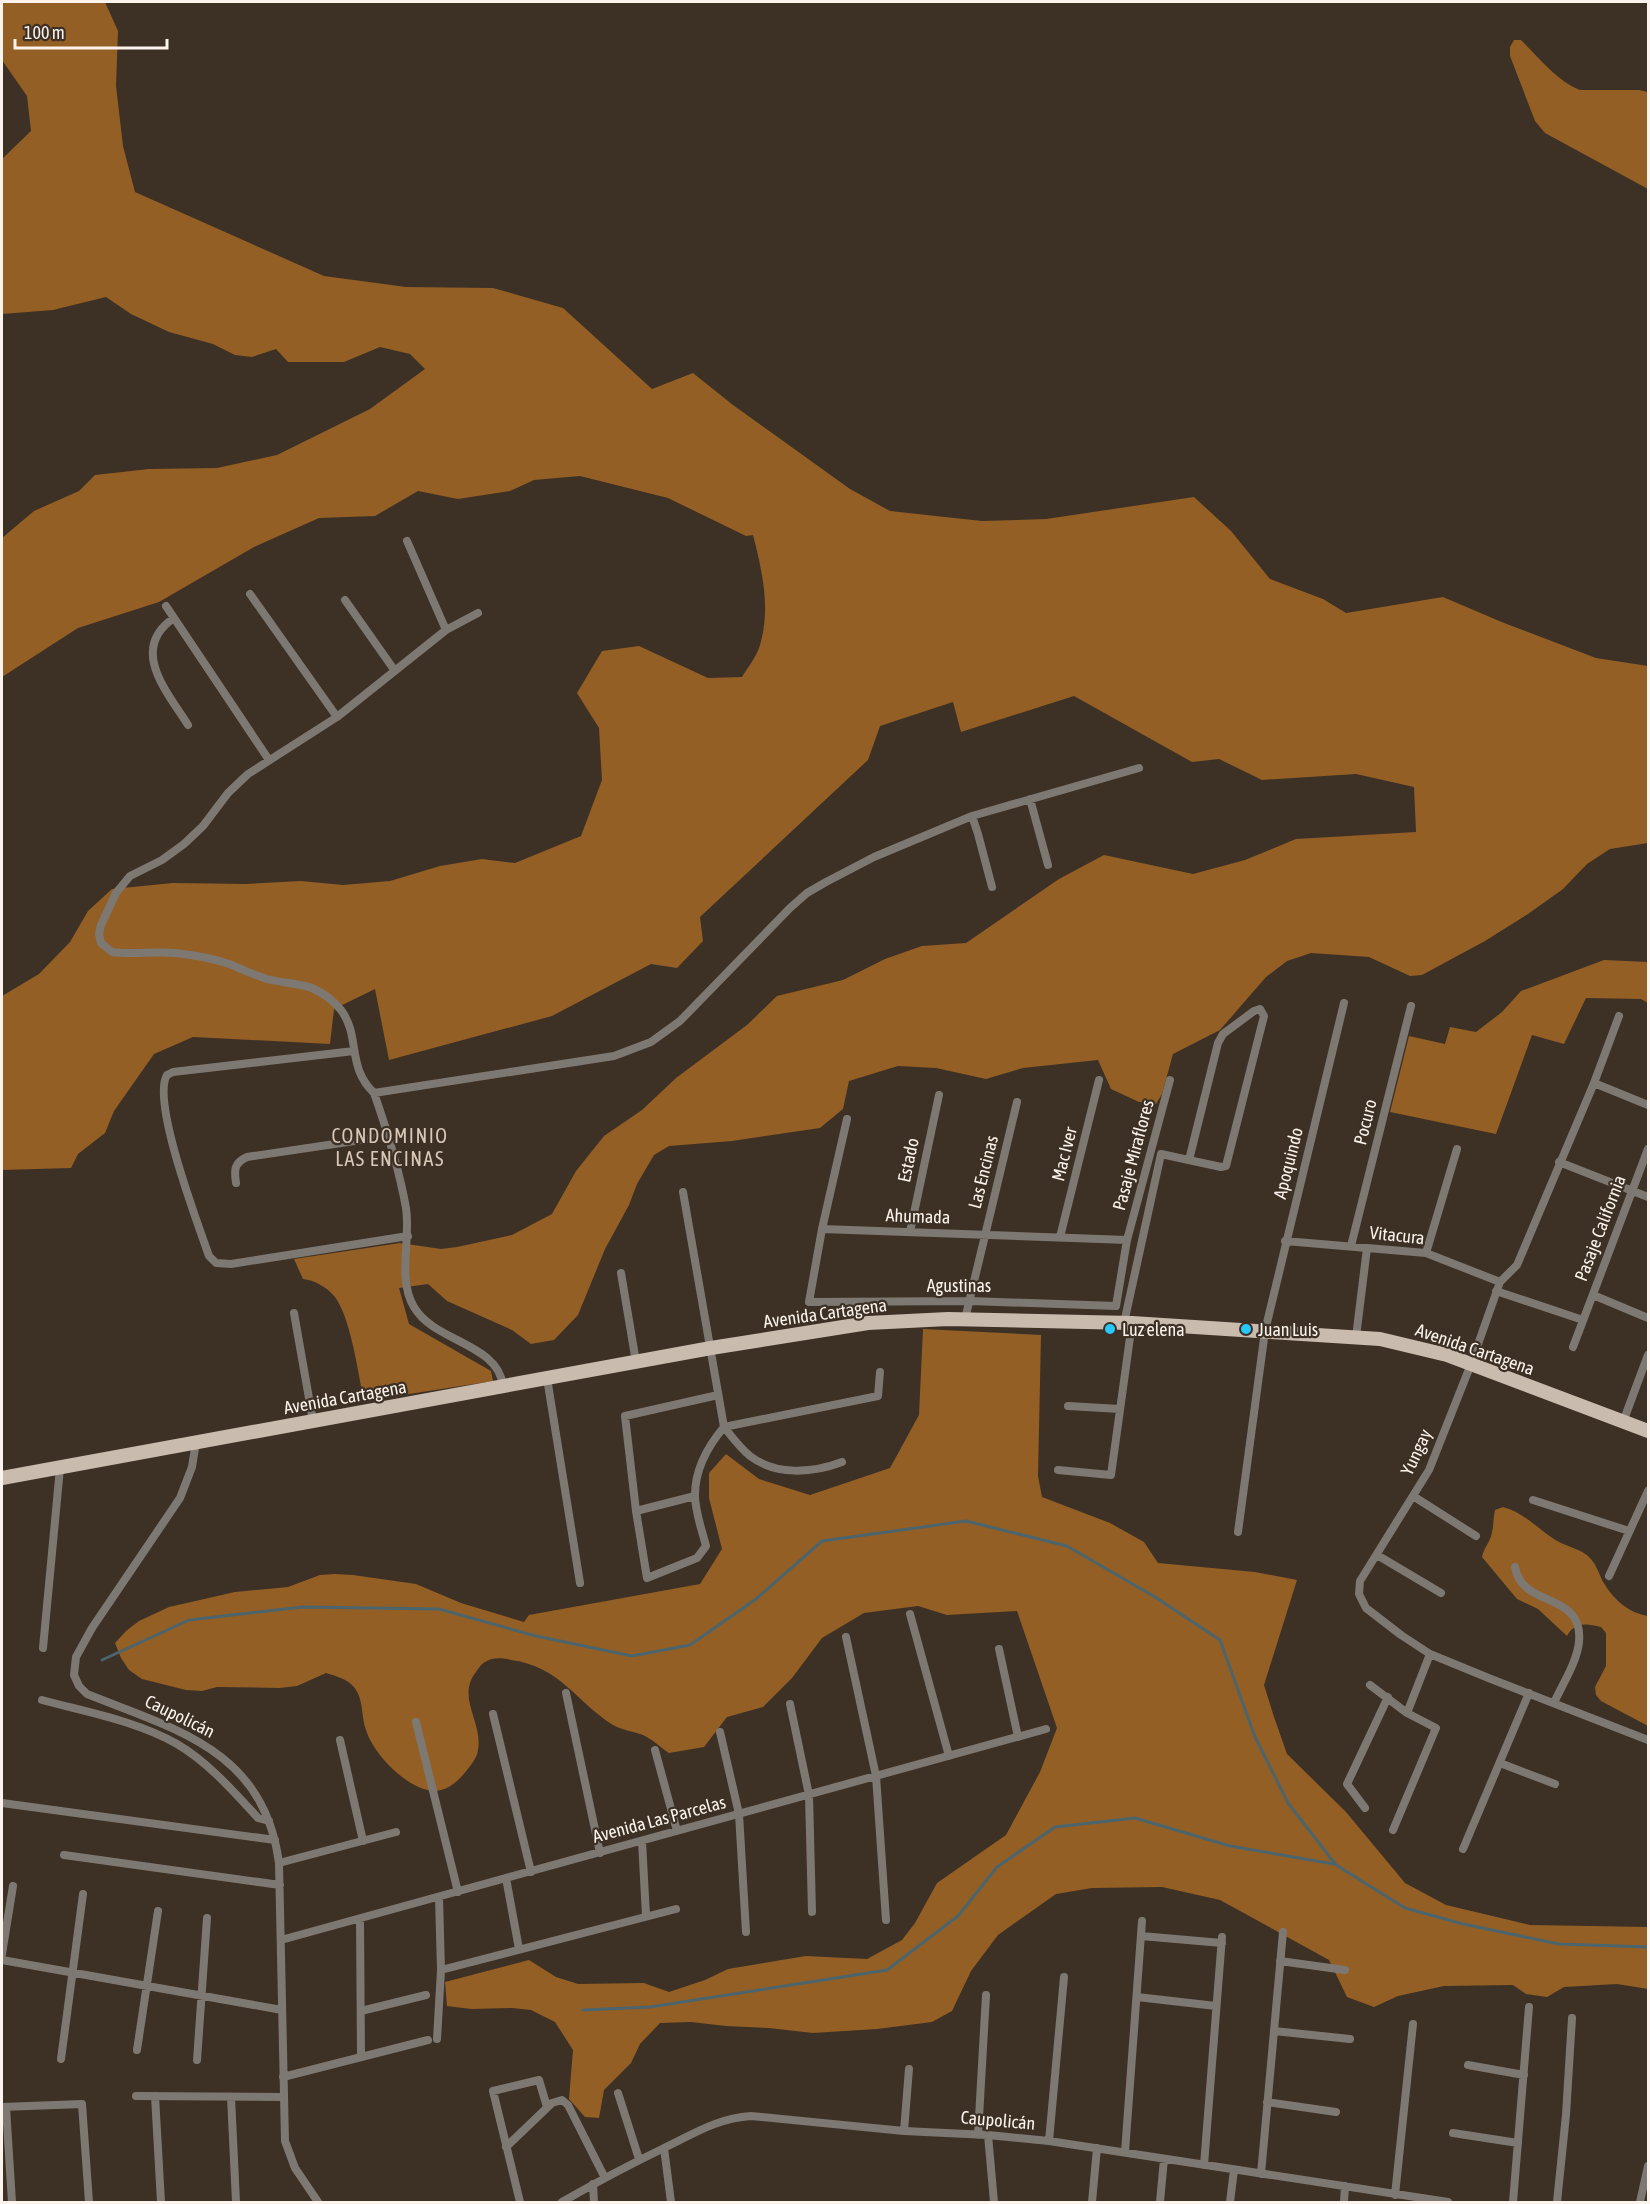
<svg xmlns="http://www.w3.org/2000/svg" width="1650" height="2204" viewBox="0 0 1650 2204" font-family="'Asap Condensed',sans-serif">
<rect width="100%" height="100%" fill="#3d3025"/>
<!-- forest -->
<path fill="#935f25" d="M2 2H105L118 31 116 86 123 146 135 192 324 276 406 287 493 288 563 308 652 389 693 373 733 405 850 489 890 511 982 521 1046 519 1194 497 1231 531 1270 579 1323 599 1346 613 1443 597 1504 623 1596 658 1648 666V843L1610 849 1587 864 1563 889 1528 914 1485 941 1422 975 1410 976 1369 957 1311 953 1287 961 1266 977 1220 1030 1173 1054 1162 1094 1156 1104 1139 1102 1111 1089 1098 1060 1023 1068 986 1079 936 1068 898 1066 849 1081 843 1109 820 1128 732 1141 669 1146 654 1155 637 1184 629 1205 605 1249 578 1315 554 1340 531 1344 512 1330 447 1301 428 1284 399 1288 409 1324 491 1371 493 1381 364 1401C358 1373 351 1319 335 1297 327 1287 314 1280 303 1279L294 1259 400 1243 441 1249 457 1247 512 1235 552 1214 576 1171 604 1136 642 1110 676 1078 747 1025 777 996 843 980 885 959 922 946 966 943 1059 879 1104 855 1193 874 1245 860 1296 839 1416 832 1414 787 1356 774 1262 780 1219 759 1192 762 1074 696 961 732 953 702 880 726 868 760 700 917 703 941 677 968 651 964 552 1016 389 1060 375 989 334 1009 330 1044 193 1037 154 1054 114 1111 105 1133 78 1154 71 1168 2 1170V996L39 974 70 942 88 911 112 889 173 883 246 884 301 881 343 885 390 881 440 866 482 859 515 863 581 836 602 780 599 728 577 693 602 651 639 646 708 678 742 677C748 667 757 656 760 645 771 608 762 570 753 535L746 536 668 498 580 476 534 480 510 491 458 499 418 491 375 516 319 518 254 547 159 602 78 628 2 677V538L34 511 79 491 95 475 149 469 217 468 277 455 370 409 425 369 410 354 380 347 344 362H288L276 349 252 357 235 355 213 344 169 332 131 314 106 297 53 310 2 314V159L31 131 27 96 2 60Z
M1514 40H1521C1538 57 1557 81 1580 90H1639L1648 92V189L1545 133 1535 121 1510 56V47Z
M1604 960 1648 962V1003L1641 999 1586 998 1564 1044 1532 1035 1496 1134 1390 1112 1409 1036 1445 1044 1450 1027 1476 1032 1502 1012 1521 991Z
M923 1329 1041 1335 1038 1476 1042 1497 1110 1523 1144 1542 1158 1563 1255 1572 1297 1580 1264 1685 1274 1717 1287 1754 1346 1812 1405 1883 1446 1905 1530 1925 1648 1927V1989L1617 1984 1564 1987 1547 1997 1526 1994 1513 1985 1444 1986 1398 1996 1374 2007 1347 1997 1329 1960 1220 1900 1162 1887 1092 1888 1056 1894 998 1935 971 1971 952 2011 932 2022 877 2029 813 2033 769 2028 726 2026 691 2022 660 2023 640 2044 631 2063 604 2090 599 2118 585 2117 569 2099 573 2050 555 2022 531 2010 512 2008 471 2009 447 2006 445 1982 529 1960 556 1977 578 1984 644 1983 669 1992 705 1980 728 1969 806 1956 867 1959 902 1940 915 1923 937 1883 1006 1835 1040 1772 1057 1728 1017 1611 947 1615 918 1606 864 1613 822 1638 792 1678 763 1707 727 1717 704 1747 669 1753C660 1747 652 1739 643 1735 633 1731 621 1730 613 1725 575 1701 561 1667 511 1660 503 1658 493 1657 485 1662 481 1664 478 1669 476 1672 456 1697 483 1722 478 1750 477 1759 468 1769 462 1776 455 1784 445 1791 434 1791 408 1790 373 1754 366 1730 361 1716 364 1700 354 1687 347 1679 336 1676 326 1673L297 1686 280 1688 217 1687 202 1691 186 1690 142 1679 129 1670 121 1658 115 1643 126 1631 139 1621 169 1607 235 1592 288 1587 320 1575 335 1574 353 1575 416 1584 461 1603 524 1622 529 1615 700 1584 722 1549 709 1498V1473L726 1454 759 1479 810 1495 890 1468 919 1415Z
M1503 1507C1523 1512 1537 1528 1554 1539 1566 1547 1581 1548 1591 1559 1596 1565 1599 1573 1602 1580 1612 1598 1628 1613 1648 1616V1726L1601 1701 1596 1695 1595 1687 1606 1666V1633L1601 1627C1587 1624 1575 1621 1567 1636L1538 1609 1517 1599 1482 1557C1484 1547 1491 1541 1492 1532 1494 1524 1493 1518 1495 1510Z"/>
<g fill="none" stroke-linecap="round" stroke-linejoin="round">
<!-- stream -->
<path stroke="#4c656d" stroke-width="3" d="M102 1660 189 1620 303 1607 439 1609 536 1636 632 1656 690 1645 756 1599 822 1541 966 1521 1067 1546 1155 1597 1220 1640 1255 1737 1288 1803 1336 1865 1405 1908 1463 1924 1559 1944 1648 1947
M583 2010 650 2007 887 1970 958 1916 997 1867 1055 1827 1135 1818 1230 1846 1334 1864"/>
<!-- minor -->
<path stroke="#7e7872" stroke-width="8" d="M407 541 446 630
M250 594 337 717
M345 600 395 671
M166 606 269 760
M174 618C128 649 168 693 188 725
M1030 799 1048 865
M972 816 978 834 992 887
M1619 1016 1594 1083 1517 1265 1500 1282 1471 1364 1429 1470 1360 1581 1359 1594 1366 1608 1401 1635 1430 1654 1491 1679 1648 1740
M354 1051 173 1072 167 1075C151 1101 198 1224 209 1256L216 1263 231 1264 408 1236
M1594 1083 1648 1105
M374 1093C346 1066 361 1037 341 1010 333 1000 323 993 312 988 298 983 282 983 267 979 254 975 242 969 229 964 212 958 194 955 175 953 155 951 130 955 112 952L101 943 99 934 101 925 116 893 130 876 162 860 184 844 203 826 228 793 248 774 337 717 446 630 478 613
M847 1119 822 1229 1127 1240
M1559 1162 1648 1197
M236 1183C234 1170 234 1163 247 1157L388 1136
M683 1192 724 1427C708 1446 695 1470 695 1495 695 1512 702 1530 706 1546L697 1558 647 1578 636 1511 625 1416 718 1395
M822 1229 809 1302 970 1301 1116 1306 1127 1240 1170 1080
M910 1232 939 1095
M1060 1237 1099 1080
M1285 1241 1426 1253 1500 1282
M1351 1246 1411 1006
M1426 1253 1457 1149
M621 1273 636 1362
M1496 1291 1583 1320
M1593 1295 1648 1318
M294 1313 313 1421
M965 1319 1017 1102
M1124 1323 1161 1154 1221 1167 1226 1166 1264 1016 1260 1009 1254 1011 1223 1034 1218 1043 1189 1160
M1356 1337 1367 1248
M1573 1347 1648 1149
M547 1378 580 1583
M503 1386C498 1343 434 1342 414 1307 397 1279 411 1240 406 1208 399 1169 387 1130 374 1093L614 1056 651 1042 680 1021 790 908 807 893 826 882 874 857 972 816 1139 768
M1068 1406 1120 1409
M1623 1422 1648 1355
M724 1427 878 1396 880 1372
M724 1427C732 1437 740 1448 750 1456 776 1476 813 1473 842 1462
M196 1442 192 1467 180 1498 92 1628 76 1657 74 1675 79 1686 87 1694C177 1730 264 1750 279 1863L285 2141 295 2168 318 2202
M1058 1470 1111 1475 1132 1323
M1413 1496 1476 1536
M1533 1500 1629 1531
M636 1511 695 1496
M1238 1532 1265 1331 1344 1003
M1377 1555 1441 1593
M1515 1567C1522 1609 1584 1591 1579 1642 1577 1662 1562 1685 1554 1703
M1609 1576 1648 1491
M910 1614 949 1756
M846 1637 876 1776 886 1920
M43 1648 60 1468
M999 1649 1018 1737
M1370 1685 1407 1713
M566 1693 600 1853
M42 1700C86 1712 137 1721 177 1744 208 1762 234 1792 258 1818L269 1821
M790 1704 809 1795 812 1912
M493 1714 531 1872
M416 1722 458 1892
M720 1732 739 1814 746 1932
M340 1740 363 1841
M655 1750 677 1831
M1500 1763 1555 1784
M2 1803 275 1840
M1365 1808 1347 1784 1388 1697
M1393 1830 1436 1728 1407 1713 1430 1654
M642 1841 646 1916
M1463 1849 1529 1693
M64 1855 280 1885
M279 1863 396 1832
M506 1878 519 1949
M360 1919 361 2057
M1141 1936 1222 1943
M281 1940 1046 1729
M2 1954 13 1886
M2 1960 282 2010
M1280 1961 1345 1970
M441 1970 676 1909
M1137 1997 1216 2006
M361 2011 426 1995
M1274 2031 1350 2039
M437 2039 441 1970 439 1897
M137 2050 158 1911
M61 2059 83 1894
M197 2060 207 1918
M1468 2065 1524 2075
M283 2077 428 2040
M618 2093 639 2159
M136 2096 283 2097
M155 2096 161 2202
M231 2097 236 2202
M1267 2102 1336 2112
M2 2107 82 2104 89 2202
M6 2107 12 2202
M904 2131 909 2069
M1453 2133 1518 2143
M978 2135 986 1995
M988 2135 994 2202
M1049 2141 1064 1977
M506 2147 552 2103 562 2100 568 2105 605 2178
M664 2148 671 2202
M1125 2152 1142 1921
M1204 2165 1222 1937
M1261 2174 1283 1932
M593 2184 594 2202
M1395 2195 1413 2024
M520 2202 493 2091 539 2080 547 2107
M562 2202C595 2183 629 2165 664 2148 693 2134 718 2118 751 2116L904 2131 988 2135 1049 2141 1448 2202
M1092 2202 1097 2148
M1160 2202 1164 2159
M1230 2202 1234 2170
M1344 2202 1345 2186
M1513 2202 1529 2007
M1557 2202 1566 2115 1572 2018
M1640 2202 1648 2166"/>
<!-- primary -->
<path stroke="#c9bcaf" stroke-width="14" d="M2 1478 711 1348 868 1323 948 1319 1132 1323 1380 1339 1447 1355 1648 1431"/>
</g>
<!-- markers -->
<g fill="#26c9fe" stroke="#3d3025" stroke-width="2">
<circle cx="1110" cy="1329" r="6"/>
<circle cx="1246" cy="1329" r="6"/>
</g>
<g text-anchor="middle" dominant-baseline="central" stroke-width="4.5" stroke-linejoin="round" paint-order="stroke">
<!-- street labels -->
<g font-size="18" fill="#fbf3ec" stroke="#3d3025">
<text transform="translate(1365 1122) rotate(-76)">Pocuro</text>
<text transform="translate(1064 1154) rotate(-76)">Mac Iver</text>
<text transform="translate(1133 1155) rotate(-75)">Pasaje Miraflores</text>
<text transform="translate(908 1160) rotate(-78)">Estado</text>
<text transform="translate(1288 1163) rotate(-76)">Apoquindo</text>
<text transform="translate(983 1172) rotate(-76)">Las Encinas</text>
<text transform="translate(918 1216) rotate(2)">Ahumada</text>
<text transform="translate(1600 1228) rotate(-69)">Pasaje California</text>
<text transform="translate(1397 1235) rotate(6)">Vitacura</text>
<text x="959" y="1285">Agustinas</text>
<text transform="translate(825 1313) rotate(-8)">Avenida Cartagena</text>
<text transform="translate(1475 1349) rotate(19)">Avenida Cartagena</text>
<text transform="translate(345 1397) rotate(-10)">Avenida Cartagena</text>
<text transform="translate(1416 1452) rotate(-65)">Yungay</text>
<text transform="translate(180 1716) rotate(26)">Caupolicán</text>
<text transform="translate(659 1819) rotate(-15)">Avenida Las Parcelas</text>
<text transform="translate(998 2120) rotate(5)">Caupolicán</text>
</g>
<!-- poi labels -->
<g font-size="18" fill="#fbf3ec" stroke="#3d3025" text-anchor="start">
<text x="1122" y="1329">Luz elena</text>
<text x="1258" y="1329">Juan Luis</text>
</g>
<!-- neighbourhood labels -->
<g font-size="20" letter-spacing="1.5" fill="#d7c8b9" stroke="#3d3025">
<text x="390" y="1135">CONDOMINIO<tspan x="390" dy="23">LAS ENCINAS</tspan></text>
</g>
</g>
<!-- border -->
<rect width="1650" height="2204" fill="none" stroke="#fbf3ec" stroke-width="6"/>
<!-- scale -->
<path d="M15 39v9h152v-9" fill="none" stroke="#fbf3ec" stroke-width="3"/>
<text x="24" y="39" font-size="18" fill="#fbf3ec" stroke="#3d3025" stroke-width="4.5" paint-order="stroke">100 m</text>
</svg>
